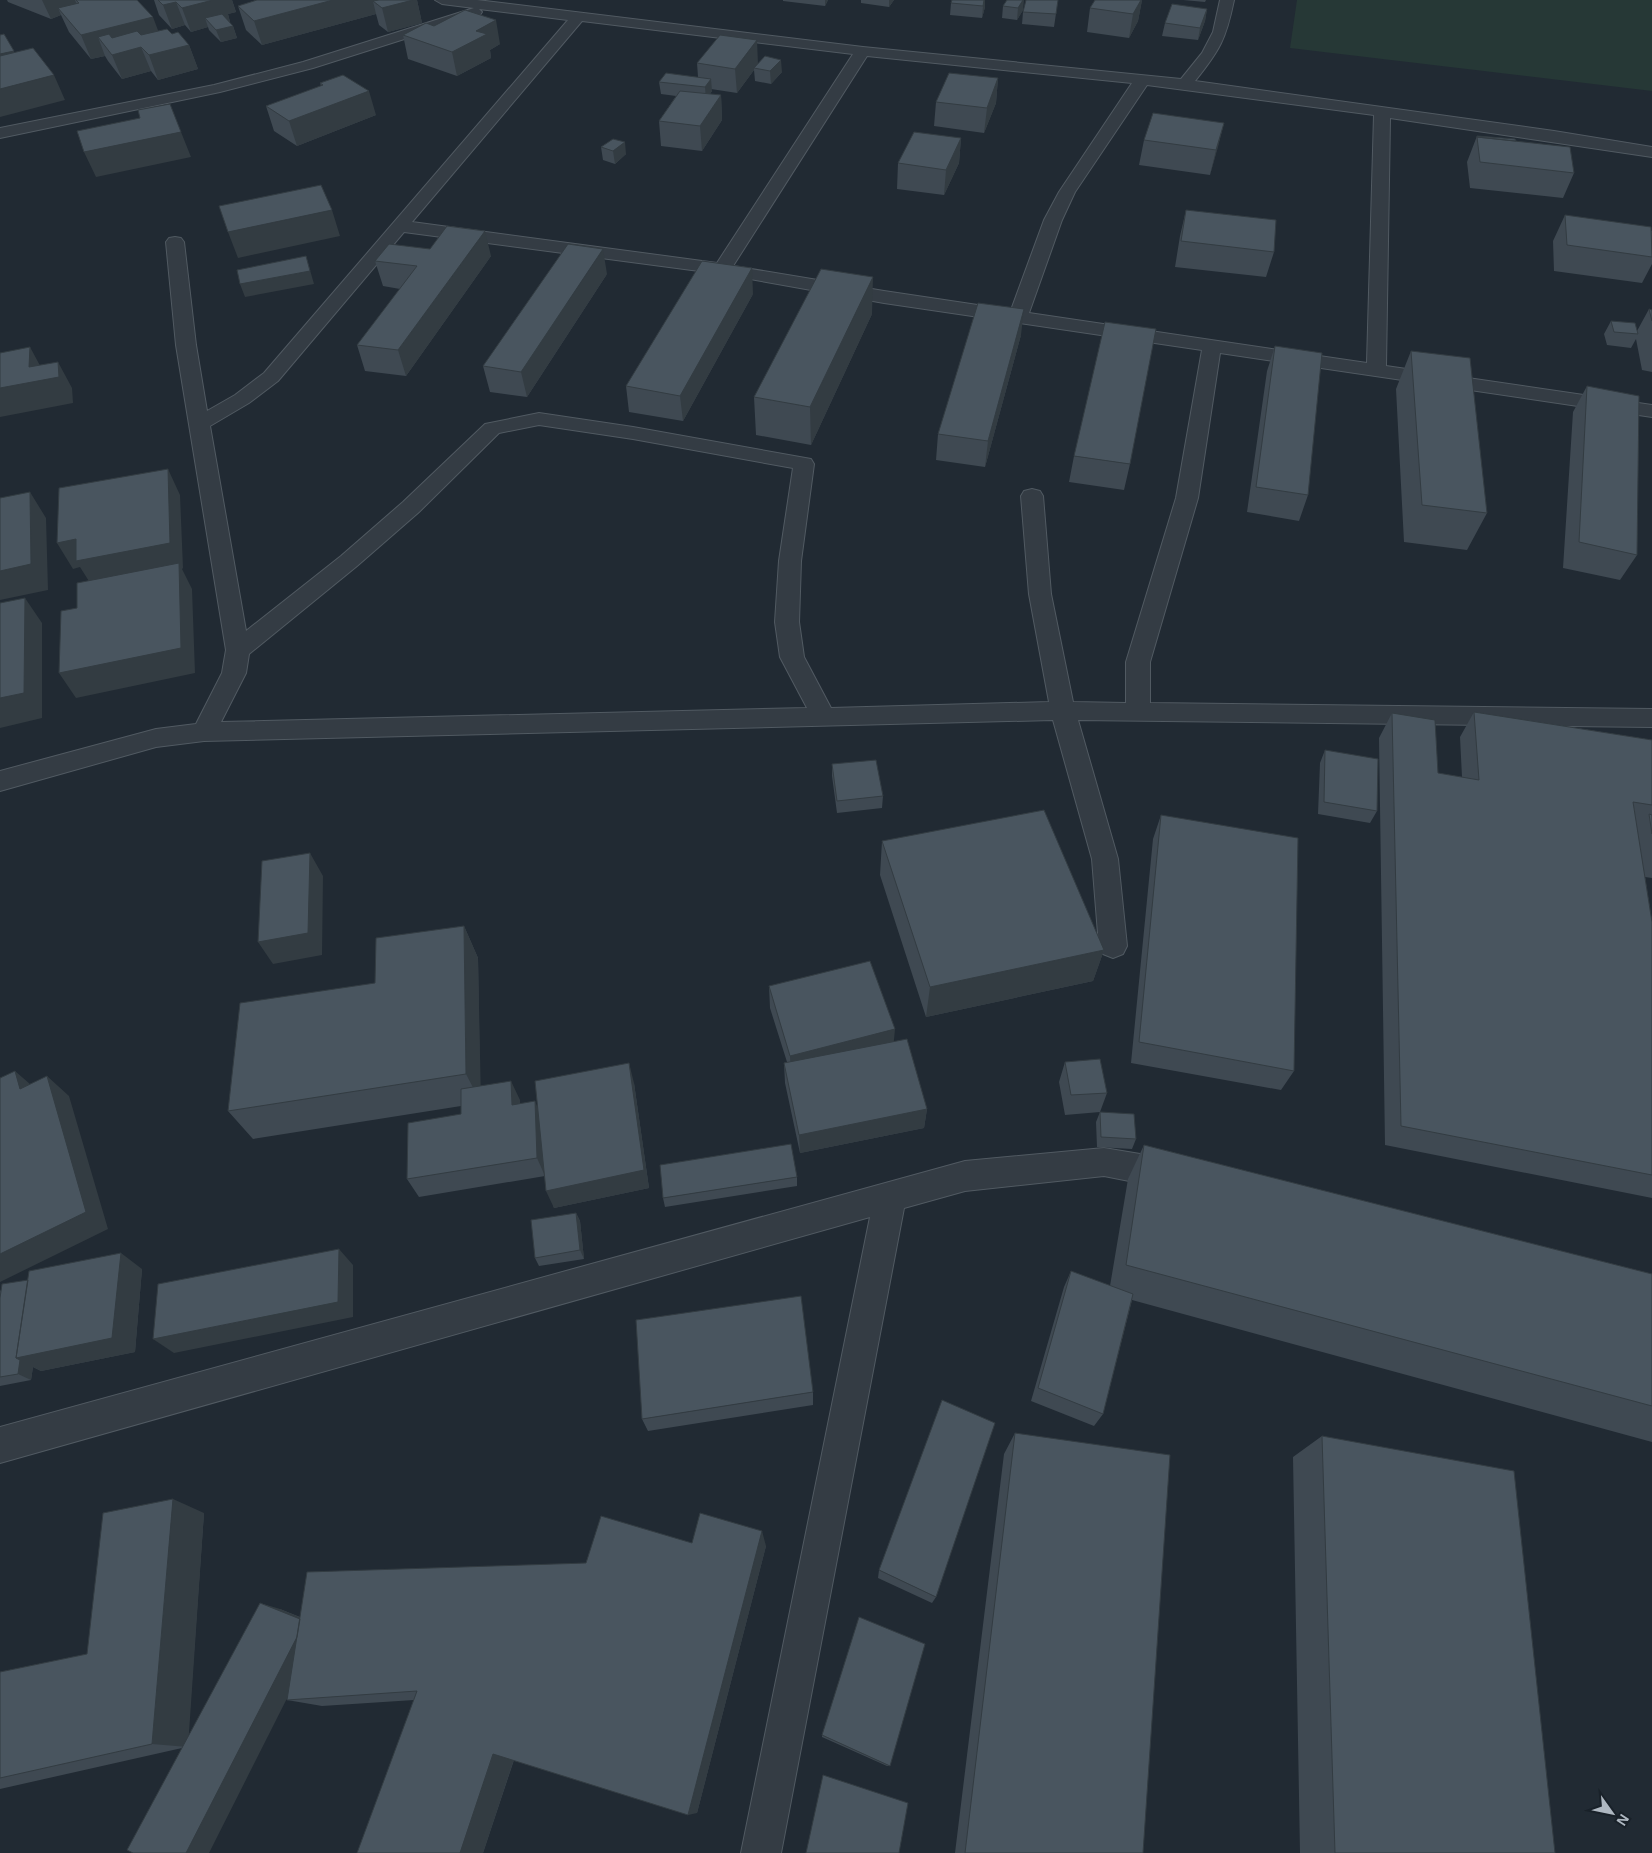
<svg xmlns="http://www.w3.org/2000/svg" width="1652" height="1853" viewBox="0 0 1652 1853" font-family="Helvetica,sans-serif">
<rect width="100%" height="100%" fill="#212a33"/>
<!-- green -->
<path fill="#263836" d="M1297 0H1652V91L1290 48Z"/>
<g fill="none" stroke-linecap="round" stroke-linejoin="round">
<!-- street casing -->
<g stroke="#515a62" stroke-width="2">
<path id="street" d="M435 0H477L863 47 1181 79 1202 53 1213 32 1220 0H1234C1226 39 1220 50 1195 81L1554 131 1652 147V157L1390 118 1386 366 1652 405V417L1220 353 1198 498 1150 662V703L1652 709V727L1078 720 1118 859 1127 946 1123 954 1113 958 1103 954 1099 946 1092 859 1053 720 204 741 156 747 0 791V771L156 729 196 724 222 673 226 650 176 345 166 242 169 238 175 237 181 238 184 242 196 345 207 411 235 395 264 373 568 20 479 9 482 12 480 15 313 68 220 92 0 138V128L214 85 303 62 474 8 442 4ZM582 21 853 54 717 263 412 222ZM867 56 1132 83 1059 192 1044 220 1011 310 884 291 733 266ZM1147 85 1374 115 1367 363 1029 313 1062 220 1075 192ZM404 232 722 274 884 303 1202 350 1176 498 1126 662V703L1073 702 1051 594 1043 496 1040 491 1032 489 1024 491 1021 496 1029 594 1049 702 831 708 804 657 799 622 801 561 814 464 811 459 633 427 539 413 485 424 403 502 341 556 246 631 210 426 249 403 278 381ZM539 425 633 439 793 468 779 561 775 622 780 657 807 708 221 722 246 673 249 654 357 566 419 512 499 433Z
M1104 1148 1170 1159 1181 1164 1186 1174 1181 1184 1170 1189 1104 1176 965 1191 904 1208 781 1853H741L870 1217 0 1463V1427L965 1161Z"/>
</g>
<!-- street -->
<use href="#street" fill="#343c44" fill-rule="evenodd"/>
</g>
<!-- wall -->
<path fill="#3f4952" d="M7 0H137L158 31 172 34 189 45 198 69 158 80 151 71 122 79 108 61 105 56 91 59 69 32 61 15 51 19 8 2Z
M154 0H232L236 12 228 14 230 22H229L233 26 237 38 221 42 209 30 208 27 191 32 185 25 172 29 159 15Z
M257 0H417L422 23 388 32 379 25 376 14 262 45 246 30 238 6Z
M783 0H828L825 6 783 1Z
M861 0H894L889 7 861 3Z
M985 0V7L982 18 950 15 951 3Z
M1007 0 1023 10 1017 20 1002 18 1003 6Z
M1058 0 1054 27 1022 24 1023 12Z
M1095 0H1142L1138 21 1129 38 1087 32 1090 8Z
M1183 0H1206L1205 2Z
M1207 9 1205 21 1198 40 1162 36 1165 23Z
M403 35 500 44 490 50 491 58 457 76 408 59Z
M697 63 758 64 782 72 771 84 755 81 754 70 737 93 711 89 712 91 710 94 721 95 722 120 702 151 661 146 659 121 676 96 661 94 659 82 698 77Z
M998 78 996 103 984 133 934 126 936 102Z
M320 83 376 115 297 146 274 131 266 106 321 86Z
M1224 123 1210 175 1139 165 1144 140Z
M1477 136 1516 141 1574 173 1563 198 1470 188 1467 162Z
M961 138 959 163 944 195 897 189 898 163Z
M601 147 626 154 615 164 603 160Z
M1186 210 1274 252 1266 277 1175 267 1180 236Z
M1565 215 1652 231V264L1642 283 1554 271 1553 241Z
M491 256 406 376 365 371 357 345 400 289 383 286 375 261Z
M607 274 527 397 490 392 483 366Z
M753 294 683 421 629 412 626 386Z
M1649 309 1652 310V372L1642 370 1636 339 1631 348 1607 345 1604 334 1611 321 1637 331Z
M872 314 811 445 756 435 754 397Z
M1021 335 985 467 936 460 938 434Z
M1275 346 1308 495 1299 521 1247 512 1267 371Z
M1411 351 1487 513 1467 550 1404 542 1396 389Z
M1587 386 1637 555 1620 580 1563 568 1573 412Z
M1074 456 1130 464 1124 490 1069 482Z
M1474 712 1652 740V878L1645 877 1652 922V1198L1385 1145 1379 738 1392 713 1438 773 1462 777 1460 737Z
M1325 750 1377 811 1370 823 1318 814 1320 763Z
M832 764 883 796 882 808 837 813 832 776Z
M1161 815 1294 1071 1281 1090 1131 1063 1153 839Z
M882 841 1104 950 1093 981 926 1017 880 875Z
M464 926 478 958 480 1086 520 1100V1103L538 1109 634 1083 649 1188 554 1208 545 1176 419 1197 407 1179 461 1114V1106L253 1139 228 1111 375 983Z
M769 986 893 1042 927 1109 924 1128 800 1153 785 1083 784 1063 787 1062 770 1008Z
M1065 1062 1107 1093 1100 1112 1065 1115 1059 1082Z
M1100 1112 1136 1139 1132 1149 1097 1147 1096 1122Z
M1144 1145 1652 1274V1442L1132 1300 1103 1414 1094 1426 1031 1401 1064 1287 1071 1271 1110 1286 1128 1179Z
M797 1177V1186L665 1207 663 1198Z
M576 1213 580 1221 584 1259 539 1266 535 1258Z
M142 1269 135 1352 41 1371 33 1367 31 1380 0 1386V1290L1 1291Z
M813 1392V1405L648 1431 642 1419Z
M1015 1433 1143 1853H955L1004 1454Z
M1322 1436 1555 1853H1300L1293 1457Z
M204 1513 188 1737 280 1609 300 1617 692 1543 766 1546 697 1813 514 1760 483 1853 414 1700 322 1706 287 1700V1699L182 1748 0 1789V1672L87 1654Z
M879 1570 936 1597 932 1603 878 1578Z
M822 1735 890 1766H887L822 1737Z"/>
<!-- shaded-wall -->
<path fill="#333c42" d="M42 0H75L78 8H58L61 15 51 19Z
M213 0H232L236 12 228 14 230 22 213 26 205 18 208 27 191 32 182 8Z
M333 0H417L422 23 388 32 382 8 373 1 376 14 262 45 254 21Z
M825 0H828L825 6Z
M889 0H894L889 7Z
M984 0H985V7L982 18 983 6Z
M1023 0H1024L1023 10 1017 20 1018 8Z
M1141 0H1142L1138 21 1129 38 1133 14Z
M176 2 185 25 172 29 163 5Z
M1207 9 1205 21 1198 40 1200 28Z
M153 17 162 41 98 37 105 56 91 59 81 35Z
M496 20 500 44 490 50 491 58 457 76 452 52 476 31Z
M233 26 237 38 221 42 216 30Z
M757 40 758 64 754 68V70L737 93 735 69Z
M189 45 198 69 158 80 149 55Z
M141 47 151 71 122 79 112 55Z
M14 51 25 75 0 81V54Z
M781 60 782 72 771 84 770 71Z
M54 75 65 100 0 117V89Z
M998 78 996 103 984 133 987 108Z
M711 79 712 91 706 100 705 87Z
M369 91 376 115 297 146 289 121Z
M721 95 722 120 702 151 700 126Z
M1224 123 1218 147 1210 175 1216 150Z
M181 132 191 157 96 177 84 152Z
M961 138 959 163 944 195 946 170Z
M625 142 626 154 615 164 613 151Z
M332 210 340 236 238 258 228 232Z
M485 231 491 256 406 376 398 350Z
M603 249 607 274 527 397 521 372Z
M306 256 314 284 245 297 240 284Z
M752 268 753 294 683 421 680 396Z
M873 277 872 314 811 445 810 407Z
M1024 309 1021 335 985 467 988 441Z
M30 347 44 373 58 362 72 388 73 403 0 417V388L29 367Z
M168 469 180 495 183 568 182 569 192 589 195 673 76 698 59 673 92 586 80 567 73 569 57 543Z
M30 492 46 518 48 590 0 600V571Z
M25 598 42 623V718L0 728V698Z
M310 853 323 876 322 955 273 964 258 942Z
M464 926 478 958 481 1103 466 1074Z
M1104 950 1093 981 926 1017 930 987Z
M895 1029 893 1050 791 1076 790 1056Z
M629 1063 634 1083 649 1188 554 1208 546 1191Z
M15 1071 38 1091 20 1089Z
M47 1076 69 1096 108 1229 0 1282V1254Z
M511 1081 520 1100 521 1124 512 1105Z
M535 1101 543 1120 545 1176 537 1158Z
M927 1109 924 1128 800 1153 799 1135Z
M576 1213 580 1221 584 1259 580 1250Z
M339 1249 353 1265V1317L174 1353 153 1339Z
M121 1253 142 1269 135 1352 41 1371 33 1367 31 1380 18 1374 16 1358Z
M173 1499 204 1513 188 1747 152 1744Z
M762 1531 766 1546 697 1813 688 1815Z
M260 1603 280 1609 323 1627 209 1853H186Z
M493 1754 515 1756 483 1853H460Z"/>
<!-- building -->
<path fill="#49555f" stroke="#333c42" d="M76 0H137L153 17 81 35 58 8 79 3Z
M158 0H213L182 8 176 2 163 5Z
M257 0H333L254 21 238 6Z
M379 0H413L382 8 373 1Z
M952 0H984L983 6 951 3Z
M1007 0H1023L1018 8 1003 6Z
M1026 0H1058L1056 14 1023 12Z
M1095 0H1141L1133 14 1090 8Z
M1172 4 1207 9 1200 28 1165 23Z
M465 10 496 20 476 31 487 34 452 52 403 35 426 23 434 26Z
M222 14 233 26 216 30 205 18Z
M167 29 172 34 178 32 189 45 149 55 141 47 112 55 98 37 109 34 112 38 137 31 141 35Z
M4 34 14 51 0 54V35Z
M720 35 757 40 735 69 697 63Z
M33 48 54 75 0 89V56Z
M765 56 781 60 770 71 754 68Z
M666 73 711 79 705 87 659 82Z
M949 73 998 78 987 108 936 102Z
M343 75 369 91 289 121 266 106 323 85 320 83Z
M680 91 721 95 700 126 659 121Z
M170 104 181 132 84 152 77 131 140 118 138 110Z
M1153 113 1224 123 1216 150 1144 140Z
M914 132 961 138 946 170 898 163Z
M1477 136 1515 139 1516 141 1477 137Z
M1477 137 1570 147 1574 173 1480 162Z
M613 139 625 142 613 151 601 147Z
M321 185 332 210 228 232 219 206Z
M1186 210 1276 220 1274 252 1181 241Z
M1565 215 1651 227 1652 257 1567 245Z
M447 226 485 231 398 350 357 345 417 266 375 261 389 244 430 249Z
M568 244 603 249 521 372 483 366Z
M306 256 310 271 240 284 237 270Z
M702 261 752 268 680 396 626 386Z
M821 269 873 277 810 407 754 397Z
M978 303 1024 309 988 441 938 434Z
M1649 309 1652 310V321Z
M1611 321 1635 323 1638 334 1614 332Z
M1105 322 1156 329 1130 464 1074 456Z
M1275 346 1322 353 1308 495 1256 487Z
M30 347 29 367 58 362 59 377 0 388V353Z
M1411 351 1470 358 1487 513 1422 505Z
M1587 386 1639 396 1637 555 1579 542Z
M168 469 170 543 76 561V539L57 543 59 488Z
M30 492 31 564 0 571V498Z
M179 563 181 648 59 673 61 611 77 608V583Z
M25 598 24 693 0 698V603Z
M1474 712 1652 740V805L1633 802 1652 922V1175L1401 1126 1392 713 1435 720 1438 773 1479 780Z
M1325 750 1378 759 1377 811 1324 802Z
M876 760 883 796 837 801 832 764Z
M1044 810 1104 950 930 987 882 841Z
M1649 814 1652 815V834Z
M1161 815 1298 838 1294 1071 1139 1042Z
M310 853 308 933 258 942 262 861Z
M464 926 466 1074 228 1111 240 1003 375 983 376 938Z
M870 961 895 1029 790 1056 769 986Z
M907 1039 927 1109 799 1135 784 1063Z
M1100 1059 1107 1093 1071 1095 1065 1062Z
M629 1063 644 1170 546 1191 535 1081Z
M15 1071 20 1089 47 1076 86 1212 0 1254V1078Z
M511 1081 512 1105 535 1101 537 1158 407 1179 408 1123 461 1114V1089Z
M1100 1112 1134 1114 1136 1139 1101 1137Z
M791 1144 797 1177 663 1198 660 1165Z
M1144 1145 1652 1274V1406L1126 1265Z
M576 1213 580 1250 535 1258 531 1220Z
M339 1249 338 1302 153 1339 158 1284Z
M121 1253 112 1338 16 1358 29 1271Z
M1071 1271 1133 1294 1103 1414 1038 1388Z
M28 1280 16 1358 20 1360 18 1374 0 1377V1298L2 1284Z
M801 1296 813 1392 642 1419 636 1320Z
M942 1400 995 1423 936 1597 879 1570Z
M1015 1433 1170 1455 1143 1853H965Z
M1322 1436 1514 1471 1555 1853H1335Z
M173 1499 152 1744 0 1778V1672L87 1654 103 1513Z
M700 1513 762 1531 688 1815 493 1754 460 1853H357L417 1691 287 1700 307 1572 586 1563 601 1516 692 1543Z
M260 1603 300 1619 297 1637 186 1853H133L127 1850Z
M859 1617 925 1644 890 1766 822 1735Z
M823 1775 908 1803 899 1853H806Z"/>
<!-- north arrow -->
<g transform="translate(1612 1813) rotate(123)" stroke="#192129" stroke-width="4" paint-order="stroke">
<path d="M0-4L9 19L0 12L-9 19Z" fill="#aeb7c1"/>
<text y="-8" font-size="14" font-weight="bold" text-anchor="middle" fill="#aeb7c1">N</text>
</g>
</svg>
